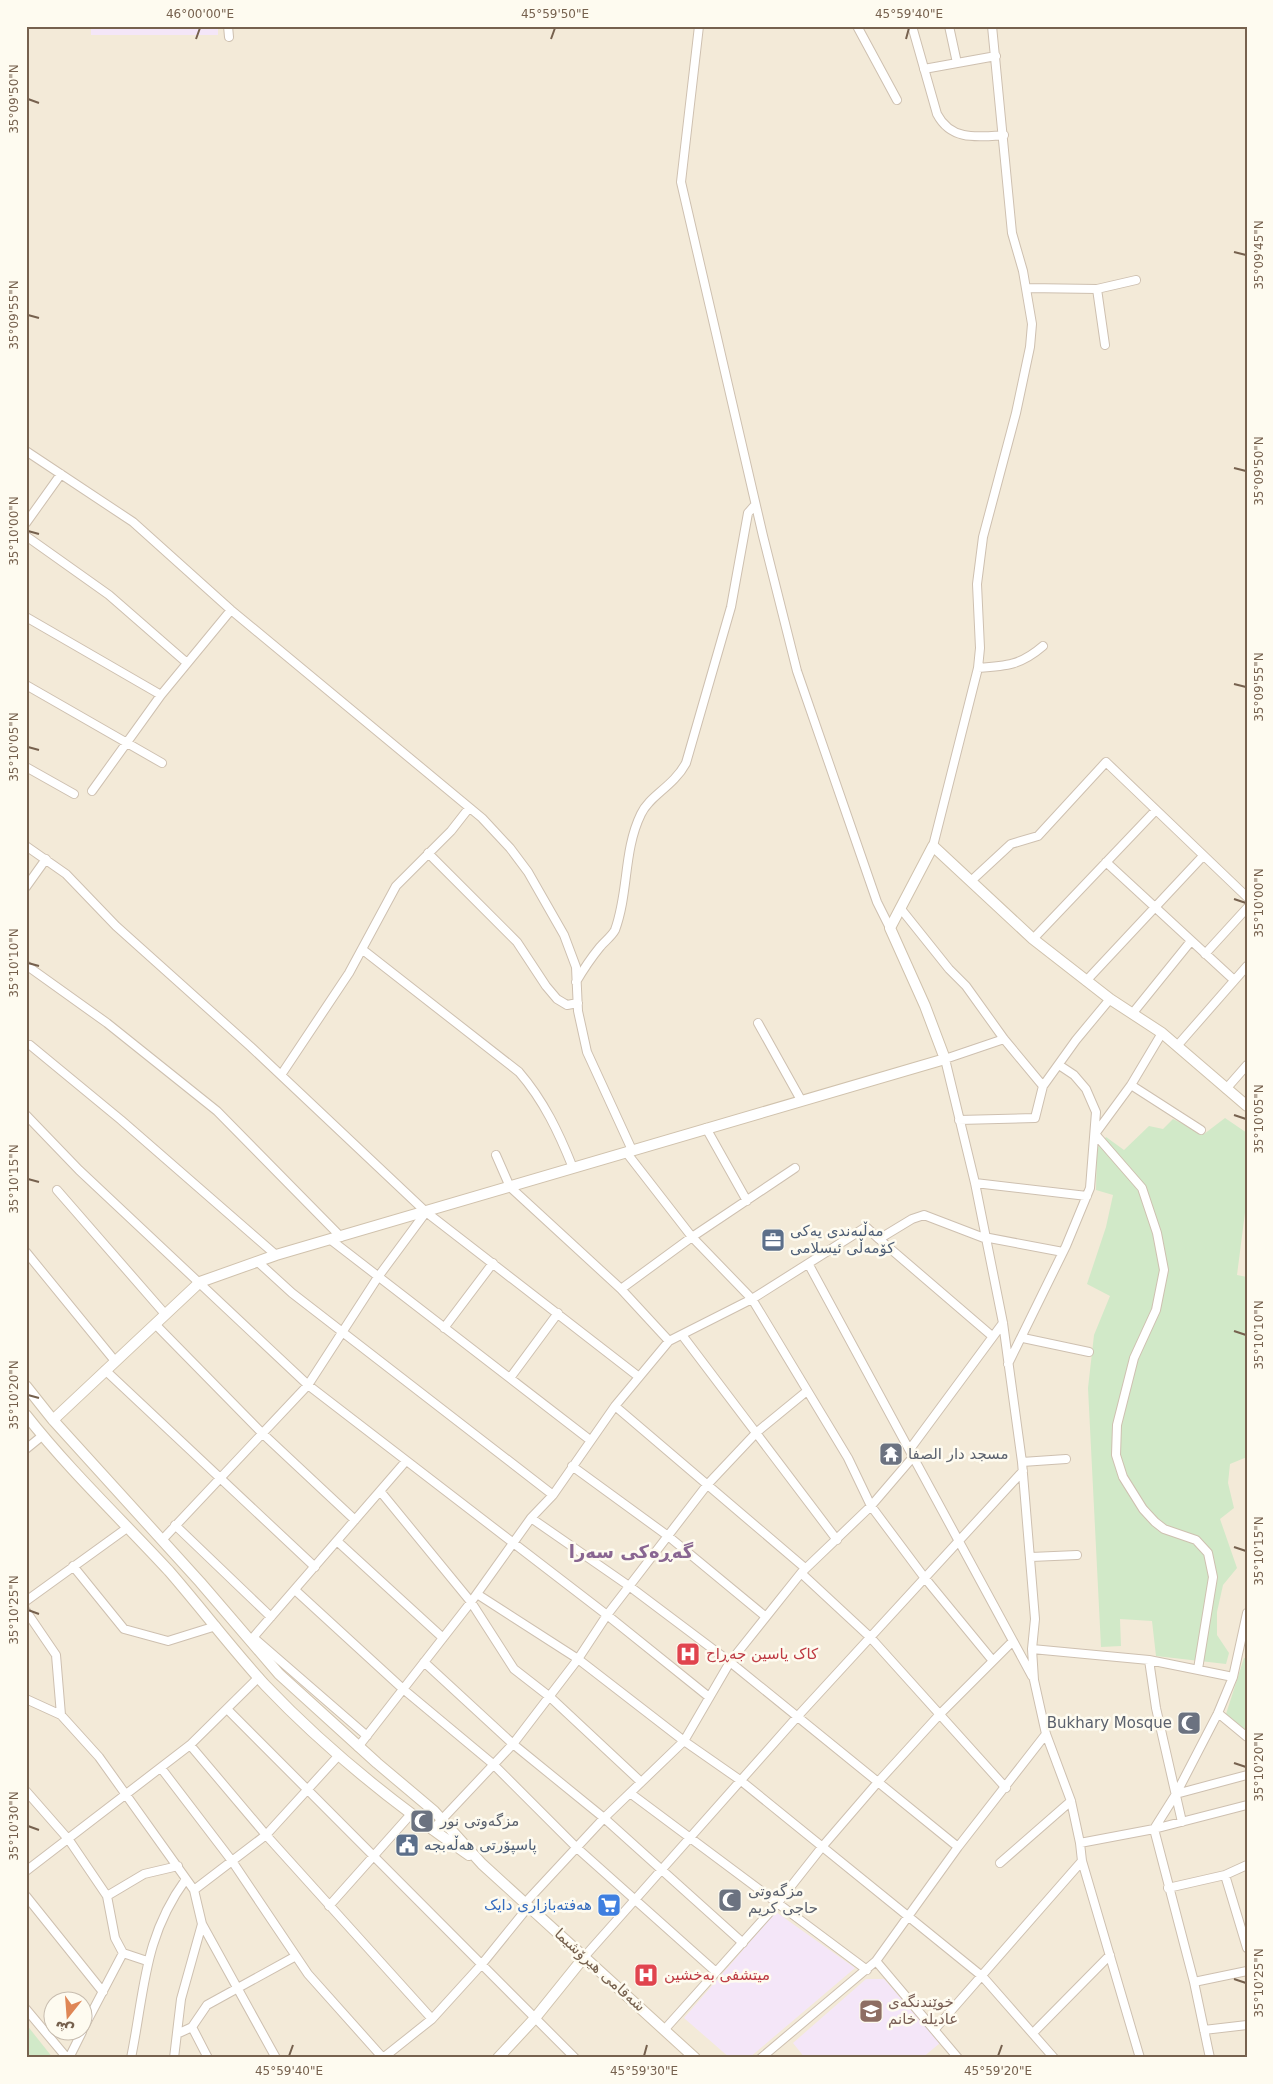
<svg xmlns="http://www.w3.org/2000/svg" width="1273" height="2084" viewBox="0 0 1273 2084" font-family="'DejaVu Sans',Vazirmatn,sans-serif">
<rect width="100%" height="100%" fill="#fcf7e9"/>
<!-- residential -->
<path fill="#f3ead8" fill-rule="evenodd" d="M26 26H1247V2058H26ZM52 2002H82V2032H52Z"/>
<!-- education -->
<path fill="#f4e6f8" d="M91 26H218V35H91Z
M776 1912 855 1968 749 2058H730L684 2018Z
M866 1979H884L940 2043 922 2058H805L793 2043Z"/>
<!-- green -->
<path fill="#d1e9c8" d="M1225 1118 1247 1133V1197L1237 1275 1247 1277V1457L1230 1464 1228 1483 1234 1508 1220 1519 1237 1568 1223 1585 1217 1612V1635L1229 1653 1226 1664 1156 1656 1152 1621 1120 1619 1121 1646 1101 1647 1088 1388 1094 1335 1110 1296 1087 1284 1106 1227 1113 1195 1096 1190 1097 1148 1106 1137 1124 1150 1149 1126 1163 1129 1173 1119 1204 1134Z
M1244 1658 1247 1659V1731L1226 1714Z
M26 2024 53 2058H26Z"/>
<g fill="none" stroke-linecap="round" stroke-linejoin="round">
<!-- street casing -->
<g stroke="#cec0b0" stroke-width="10">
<path id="street" d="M228 26 229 37
M699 26 681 182 763 536 797 671 877 902 890 928
M857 26 897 100
M912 26 937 114C951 141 977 137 1004 135
M949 26 957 63
M924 69 996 56
M1027 288 1097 289 1136 280
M1097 289 1105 345
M26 451 133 522 231 610 482 818 510 848 528 872 564 935 576 967 578 1011 587 1052 632 1150
M26 523 61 474
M26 536 109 595 187 663
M26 617 161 695
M978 668C1007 666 1021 665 1043 646
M26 685 162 763
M26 767 74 794
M92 791 161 695 231 610
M26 846 66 874 116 926 251 1047 426 1212 639 1377
M933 846 978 668 980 648 977 584 983 537 1016 413 1030 347 1032 324 1023 271 1012 233 992 26
M428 853 517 942 546 986 557 999 567 1005 578 1003
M1106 862 1234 980
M971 881 1011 844 1038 836 1106 762 1247 897
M26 887 46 859
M901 909 949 969 966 986 1004 1039 1043 1086 1076 1040 1110 999
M1033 939 1155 811
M363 950 519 1072C544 1101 559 1133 573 1168
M1205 954 1247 908
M26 965 107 1023 217 1111 341 1237
M1086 981 1203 856
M576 982C583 970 591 958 600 947 604 942 612 936 615 930 629 892 623 851 641 814 650 795 673 787 686 763L731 607 748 513 755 505
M1132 1014 1191 941
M758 1023 801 1100
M1162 1033 1131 1085 1095 1134 1142 1188 1157 1233 1164 1270 1156 1310 1134 1358 1117 1425 1116 1455 1123 1477 1143 1509 1155 1522 1164 1529 1196 1540 1208 1553 1213 1577 1198 1669
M1004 1039 945 1059 975 1183 1003 1323 1022 1462 1035 1619 1032 1649 1034 1680 1046 1734 1071 1801 1080 1843 1082 1861 1140 2058
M30 1045 121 1120 276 1255
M1177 1046 1247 966
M281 1075 349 973 396 886 451 831 469 808
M1131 1085 1201 1130
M1226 1089 1247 1065
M26 1115 79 1170 308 1385 607 1615 709 1697
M959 1120 1035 1118 1043 1086
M706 1128 747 1201
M626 1152 692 1237 752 1299 848 1458 871 1506 924 1577 993 1661
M496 1155 510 1187 621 1289 669 1341
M975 1183 1087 1196
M57 1190 165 1314
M984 1237 1063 1252
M879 1239 992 1336
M331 1240 590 1440
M26 1252 115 1361
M258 1262 292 1293 553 1495
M809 1265 1032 1676
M621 1289 692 1237 795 1168
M155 1324 262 1433 355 1520
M444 1328 493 1263
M682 1335 837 1540
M1023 1338 1089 1352
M1008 1364 1066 1246 1090 1188 1096 1112 1086 1089 1074 1075 1059 1065
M105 1370 315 1567
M510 1378 558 1313
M615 1406 805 1568
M26 1449 42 1436
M910 1449 1003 1323
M1022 1462 1066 1459
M572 1466 668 1536 766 1617
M380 1491 471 1602 514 1669 550 1697 641 1782
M531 1518 629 1586 730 1662 958 1847
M175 1525 271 1617
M162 1540 308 1385 378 1277 426 1212
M337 1541 443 1638
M1031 1557 1077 1555
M73 1566 124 1629 168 1641 216 1626
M801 1573 870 1637 1006 1788
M295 1590 403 1689 493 1764 577 1848 716 1972
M477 1594 578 1659 684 1741 740 1780 983 1977 1054 2058
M26 1601 127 1528
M26 1611 56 1655 61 1715 99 1757 194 1890 202 1924 276 2058
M254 1638 367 1736
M250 1641 406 1461
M1032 1649 1149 1660 1233 1677
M1149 1660 1156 1708 1182 1822
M424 1662 513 1744 604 1818 743 1943
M26 1699 61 1715
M227 1709 575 2058
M1218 1713 1247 1737
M190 1745 266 1835 432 2019
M358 1747 471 1602 531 1518 553 1495 615 1406 669 1341 752 1299 866 1227 879 1239 912 1219 924 1215 984 1238
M161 1768 232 1861 308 1974 383 2058 432 2019 482 1964 529 1906
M26 1791 69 1840 107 1896
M630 1793 867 1970
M1176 1794 1247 1775
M432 1830 513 1744 578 1659 607 1615 707 1485 757 1432 807 1391
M1080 1843 1154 1829 1247 1805
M1000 1863 1071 1801
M26 1871 190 1745 259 1677
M1225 1875 1247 1948
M1168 1888 1225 1875 1247 1865
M194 1890 266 1835 339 1755
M26 1896 103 1992
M525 1903 604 1818 684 1741 730 1662 801 1573 871 1506 913 1457
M329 1906 411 1814
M585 1956 797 1717 1023 1471
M147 1961 123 1953 115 1938 107 1896 144 1874 178 1866
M876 1961 958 2058
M1194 1982 1247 1971
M26 2009 67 2058
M192 2027 208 2058
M665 2029 777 1904 822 1847 878 1782 940 1714 1013 1641
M935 2029 1082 1861
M1204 2030 1247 2025
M82 2031 123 1953
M1033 2033 1110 1955
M177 2034 192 2027 207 2005 296 1956
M69 2058 82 2032
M131 2058C145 1990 143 1938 186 1879
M174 2058 181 1999 202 1924
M761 2058 876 1961 958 1847 1046 1734
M1210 2058 1194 1982 1154 1829 1176 1794 1218 1713 1233 1677 1247 1613"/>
</g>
<!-- secondary casing -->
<g stroke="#d0c2ad" stroke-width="12">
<path id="secondary" d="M26 1386 53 1420 200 1582 279 1674 377 1763 434 1811 482 1864 695 2058
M26 1415C70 1471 121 1519 169 1571 202 1609 232 1649 266 1686 327 1750 397 1806 469 1855
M53 1420 200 1282 276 1255 945 1059 925 1006 890 928 933 846 1033 939 1110 999 1162 1033 1247 1106
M498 2058 535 2018 585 1956"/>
</g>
<!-- street -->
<use href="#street" stroke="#fff" stroke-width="8"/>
<!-- secondary -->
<use href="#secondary" stroke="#fff" stroke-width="10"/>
</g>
<!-- ticks -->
<path fill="none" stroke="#76614e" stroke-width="2" d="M196 39 200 28M551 39 555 28M906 39 909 28M28 99 39 103M1234 252 1246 255M28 315 39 318M1234 468 1246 471M28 531 39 534M1234 684 1246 687M28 747 39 750M1234 899 1246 903M28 963 39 966M1234 1115 1246 1119M28 1179 39 1182M1234 1331 1246 1335M28 1395 39 1398M1234 1547 1246 1551M28 1610 39 1614M1234 1763 1246 1767M28 1826 39 1830M1234 1979 1246 1983M289 2056 293 2045M644 2056 647 2045M998 2056 1002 2045"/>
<!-- icons -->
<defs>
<g id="office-square" transform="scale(1.25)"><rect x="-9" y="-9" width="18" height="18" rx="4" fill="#5c6f8a" stroke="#fefbf0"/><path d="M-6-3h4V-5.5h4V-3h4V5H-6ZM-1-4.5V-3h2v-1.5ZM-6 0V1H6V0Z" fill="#fff"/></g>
<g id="temple-square" transform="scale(1.25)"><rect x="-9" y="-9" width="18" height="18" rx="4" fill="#6b7280" stroke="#fefbf0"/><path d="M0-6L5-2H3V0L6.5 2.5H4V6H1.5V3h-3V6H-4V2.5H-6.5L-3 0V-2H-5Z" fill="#fff"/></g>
<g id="hospital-square" transform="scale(1.25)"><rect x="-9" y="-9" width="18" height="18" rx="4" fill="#e0444e" stroke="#fefbf0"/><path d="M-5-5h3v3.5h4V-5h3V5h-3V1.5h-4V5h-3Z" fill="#fff"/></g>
<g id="mosque-square" transform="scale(1.25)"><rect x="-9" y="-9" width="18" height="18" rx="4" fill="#6b7280" stroke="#fefbf0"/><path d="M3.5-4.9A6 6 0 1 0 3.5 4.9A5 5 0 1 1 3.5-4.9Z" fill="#fff"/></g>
<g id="civic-square" transform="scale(1.25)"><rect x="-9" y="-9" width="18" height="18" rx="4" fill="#5c6f8a" stroke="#fefbf0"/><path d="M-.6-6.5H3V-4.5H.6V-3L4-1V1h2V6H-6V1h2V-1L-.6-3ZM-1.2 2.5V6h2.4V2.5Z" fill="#fff"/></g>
<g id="supermarket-square" transform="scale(1.25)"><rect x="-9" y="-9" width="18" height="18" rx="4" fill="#3f7fe0" stroke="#fefbf0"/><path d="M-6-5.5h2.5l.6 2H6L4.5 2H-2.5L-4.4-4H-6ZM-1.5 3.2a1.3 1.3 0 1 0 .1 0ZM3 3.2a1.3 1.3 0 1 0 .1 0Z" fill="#fff"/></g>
<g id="school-square" transform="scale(1.25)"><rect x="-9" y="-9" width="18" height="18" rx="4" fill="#8d6e63" stroke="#fefbf0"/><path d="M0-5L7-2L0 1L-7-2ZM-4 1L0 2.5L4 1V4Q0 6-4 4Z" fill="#fff"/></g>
</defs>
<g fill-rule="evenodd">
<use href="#office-square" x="773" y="1240"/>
<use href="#temple-square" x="891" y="1454"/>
<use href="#hospital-square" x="688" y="1654"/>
<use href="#mosque-square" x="1189" y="1723"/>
<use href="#mosque-square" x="422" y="1821"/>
<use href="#civic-square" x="407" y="1845"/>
<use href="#mosque-square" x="730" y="1900"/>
<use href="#supermarket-square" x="609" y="1905"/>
<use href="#hospital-square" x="646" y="1975"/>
<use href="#school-square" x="871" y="2011"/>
</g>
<g text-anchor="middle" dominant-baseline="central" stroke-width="5" stroke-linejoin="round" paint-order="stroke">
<!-- service labels -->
<g font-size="15" fill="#4e5e75" stroke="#fefbf0" text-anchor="start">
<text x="790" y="1231">مەڵبەندی یەکی<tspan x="790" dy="17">کۆمەڵی ئیسلامی</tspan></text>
<text x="424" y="1845">پاسپۆرتی هەڵەبجە</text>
</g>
<!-- worship labels -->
<g font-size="15" fill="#5b616d" stroke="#fefbf0" text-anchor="start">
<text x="908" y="1454">مسجد دار الصفا</text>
<text x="1172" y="1723" text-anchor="end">Bukhary Mosque</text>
<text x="440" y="1821">مزگەوتی نور</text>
<text x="748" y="1891">مزگە‌وتی<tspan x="748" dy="17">حاجی كریم</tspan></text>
</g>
<!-- health labels -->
<g font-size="15" fill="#be3a42" stroke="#fefbf0" text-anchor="start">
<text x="706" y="1654">کاک یاسین جەڕاح</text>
<text x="664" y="1975">میتشفی بەخشین</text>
</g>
<!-- shop labels -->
<g font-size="15" fill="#366cbe" stroke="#fefbf0" text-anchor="end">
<text x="592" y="1905">هەفتەبازاری دایک</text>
</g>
<!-- street labels -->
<g font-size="15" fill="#76614e" stroke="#fefbf0">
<text transform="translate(600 1970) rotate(42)">شەقامی هیرۆشیما</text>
</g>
<!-- education labels -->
<g font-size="15" fill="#785e54" stroke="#fefbf0" text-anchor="start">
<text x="888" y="2002">خوێندنگەی<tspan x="888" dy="17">عادیلە خانم</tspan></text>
</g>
<!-- quarter labels -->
<g font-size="18" font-weight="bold" fill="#896691" stroke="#fefbf0">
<text x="631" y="1551">گەڕەکی سەرا</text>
</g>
</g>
<!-- border -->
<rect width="1273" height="2084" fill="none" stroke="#fefbf0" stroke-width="55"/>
<!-- north arrow -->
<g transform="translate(68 2016) rotate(197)"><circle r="24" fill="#fefbf0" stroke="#c8bdaf"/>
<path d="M0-4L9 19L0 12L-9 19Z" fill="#df8655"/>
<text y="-8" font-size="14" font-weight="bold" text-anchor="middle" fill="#76614e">ش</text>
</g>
<rect x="28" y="28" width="1218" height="2028" fill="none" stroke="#76614e" stroke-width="2"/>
<g font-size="12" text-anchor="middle" fill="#76614e">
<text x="200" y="18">46°00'00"E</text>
<text x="555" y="18">45°59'50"E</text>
<text x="909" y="18">45°59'40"E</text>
<text transform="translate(14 99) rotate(-90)" y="4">35°09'50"N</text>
<text transform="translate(1259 255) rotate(-90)" y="4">35°09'45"N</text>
<text transform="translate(14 315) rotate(-90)" y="4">35°09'55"N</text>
<text transform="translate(1259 471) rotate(-90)" y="4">35°09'50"N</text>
<text transform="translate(14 531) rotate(-90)" y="4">35°10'00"N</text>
<text transform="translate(1259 687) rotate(-90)" y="4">35°09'55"N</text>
<text transform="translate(14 747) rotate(-90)" y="4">35°10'05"N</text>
<text transform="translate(1259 903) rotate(-90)" y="4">35°10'00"N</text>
<text transform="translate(14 963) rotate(-90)" y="4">35°10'10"N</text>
<text transform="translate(1259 1119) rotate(-90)" y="4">35°10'05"N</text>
<text transform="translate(14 1179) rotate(-90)" y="4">35°10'15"N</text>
<text transform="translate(1259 1335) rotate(-90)" y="4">35°10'10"N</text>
<text transform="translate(14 1395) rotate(-90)" y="4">35°10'20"N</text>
<text transform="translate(1259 1551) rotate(-90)" y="4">35°10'15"N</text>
<text transform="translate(14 1610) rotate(-90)" y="4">35°10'25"N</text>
<text transform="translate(1259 1767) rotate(-90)" y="4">35°10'20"N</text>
<text transform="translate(14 1826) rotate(-90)" y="4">35°10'30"N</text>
<text transform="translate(1259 1983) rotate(-90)" y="4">35°10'25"N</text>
<text x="289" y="2075">45°59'40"E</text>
<text x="644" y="2075">45°59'30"E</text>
<text x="998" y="2075">45°59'20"E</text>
</g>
</svg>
